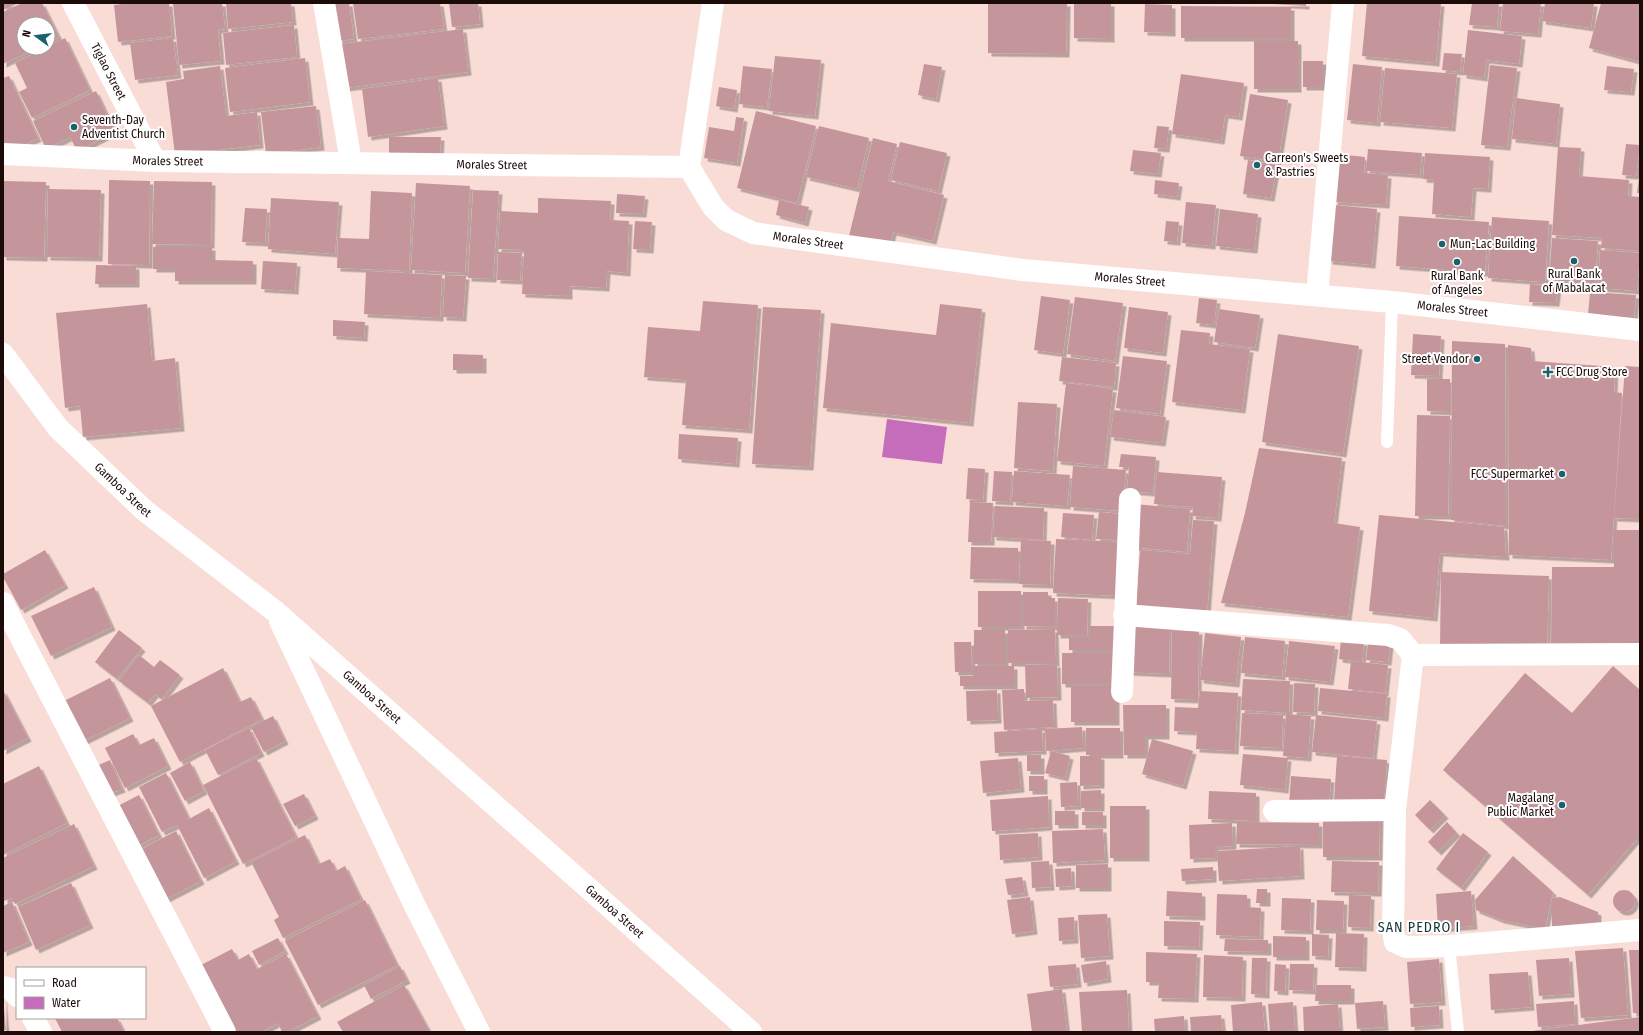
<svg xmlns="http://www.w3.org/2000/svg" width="1643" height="1035" viewBox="0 0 1643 1035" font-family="'Fira Sans Condensed',sans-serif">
<defs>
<filter id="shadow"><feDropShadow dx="3.5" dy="3.5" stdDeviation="0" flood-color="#0004"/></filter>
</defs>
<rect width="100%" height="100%" fill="#f9dcd6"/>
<!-- water -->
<path fill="#c56cbb" d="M887 419 947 427 942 464 882 457Z"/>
<!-- building -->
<path fill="#c4969b" filter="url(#shadow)" d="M3 3H19L3 10Z
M22 3H42L59 37 48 43V24H24V48H37L3 64V12Z
M130 3H169L172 36 118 42 114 5Z
M173 3H222L225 29 218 30 221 61 179 65Z
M226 3H291L293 22 228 29Z
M335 3H349L354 39 339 41Z
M353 3H440L444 29 358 39Z
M449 3H478L480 24 452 27Z
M988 3H1067L1066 54 988 53Z
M1074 3H1111V39L1074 38Z
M1255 3H1306V6Z
M1367 3H1441L1436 63 1362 56Z
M1472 3H1499L1497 27 1469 25Z
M1503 3H1541L1538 34 1500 31Z
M1545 3H1594L1591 28 1542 21Z
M1601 3H1640V62L1589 48Z
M1145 4 1172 5V33L1144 32Z
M1181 6 1291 7V38H1181Z
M294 25 297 57 226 65 223 33Z
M463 29 468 72 345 88 340 44Z
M1468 30 1522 36 1519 64 1486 60 1484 78 1463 75Z
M65 38 90 90 32 118 19 92 27 88 15 63Z
M173 38 178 75 135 80 130 43Z
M1254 41H1298V89H1254Z
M1444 53 1462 54 1460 72 1442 70Z
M775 56 821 60 815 116 769 111Z
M305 58 310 102 230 112 225 68Z
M1303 61H1323V87H1303Z
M924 64 942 67 936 99 918 95Z
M1353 64 1382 67 1377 123 1347 120Z
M1490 65 1517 68 1507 147 1481 145Z
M220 66 226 116 257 112 260 145 175 155 166 82 184 79 183 71Z
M743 66 772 69 767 107 739 104Z
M1607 66 1634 69 1631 92 1604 90Z
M1385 68 1457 74 1452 128 1380 122Z
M1181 74 1244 83 1239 117 1225 115 1221 141 1172 134Z
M9 76 38 138 8 153 3 143V78Z
M438 78 444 126 368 137 362 89Z
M719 87 737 90 734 109 716 106Z
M96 91 115 132 77 151 70 137 46 149 33 121Z
M1250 94 1288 100 1278 162 1240 156Z
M1516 98 1560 104 1556 144 1512 139Z
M316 106 321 147 266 154 261 112Z
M756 111 816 126 797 203 737 188Z
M736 117 744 118 737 163 704 158 709 127 734 131Z
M819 126 869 138 857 189 806 177Z
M1157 126 1169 127 1166 149 1154 148Z
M389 137H441L440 159H389Z
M873 138 897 144 888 181 944 195 933 241 893 232 890 245 849 236Z
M900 142 947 153 938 191 891 180Z
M1626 144 1640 145 1636 176 1622 175Z
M1558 147 1581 148 1579 176 1629 180 1628 196 1640 197V251L1601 248 1602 238 1552 235Z
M1368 149 1422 153 1420 175 1366 171Z
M1133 150 1161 153 1158 174 1130 171Z
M1425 153 1490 157 1488 189 1473 188 1471 217 1432 214 1434 180 1423 179Z
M1338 154 1365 157 1364 173 1388 175 1386 205 1334 202Z
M1248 160 1277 165 1271 198 1243 194Z
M1639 178H1640V193H1637Z
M109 180 150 181 149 265 108 264Z
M1155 180 1179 183 1177 197 1154 194Z
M3 181 46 182 44 258 3 257Z
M154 181 212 182 211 245 152 244Z
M416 183 470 186 465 273 411 270Z
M48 189 101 190 99 258 47 257Z
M473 190 499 191 493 279 468 278Z
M371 191 412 193 409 271 337 268 338 238 369 239Z
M617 194 645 196 643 214 616 213Z
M271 198 339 202 335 254 268 249Z
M538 198 611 201 610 220 629 221 627 273 607 271 606 288 569 286V296L522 294 524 250 498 249 500 211 538 213Z
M779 200 809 207 805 223 776 215Z
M1186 202 1216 205 1212 246 1182 243Z
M1334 205 1377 209 1372 265 1329 261Z
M245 208 267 209 265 243 242 242Z
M1220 209 1258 214 1254 250 1216 246Z
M1399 216 1489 222 1485 273 1396 266Z
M1492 217 1549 221 1545 282 1488 278Z
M635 221 652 222 650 250 633 249Z
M1166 221 1179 222 1177 242 1164 241Z
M1552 238 1598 241 1595 283 1549 280Z
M153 247H212V260L253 261V281H175V269H153Z
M1600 250 1640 253 1637 291 1598 288Z
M498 252 522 253 520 281 497 280Z
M263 261 297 263 295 291 261 289Z
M96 265 136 266V284H95Z
M366 271 442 275 440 318 364 314Z
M445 275 466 276 463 318 443 317Z
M1530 284 1558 286 1556 303 1529 302Z
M1590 292 1636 295 1634 318 1588 315Z
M1041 296 1070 300 1063 354 1034 350Z
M1075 297 1123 303 1115 361 1067 354Z
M1199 298 1217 300 1214 325 1196 323Z
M703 301 758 305 749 430 682 425 686 380 644 377 648 327 700 331Z
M147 304 152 361 175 358 181 428 83 437 80 406 65 408 56 313Z
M940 304 982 309 970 423 823 408 831 323 936 335Z
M763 307 821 310 810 467 752 464Z
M1129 307 1168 312 1163 353 1124 348Z
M1219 309 1260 315 1255 348 1214 342Z
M333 320 365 322 364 338 333 336Z
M1181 330 1210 333 1209 344 1250 349 1242 410 1172 402Z
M1278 334 1359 346 1343 454 1262 442Z
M1413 334 1441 336 1439 376 1411 375Z
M1452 341 1505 344 1506 526 1451 520Z
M1508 345 1531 348 1532 361 1615 367 1614 392 1622 393 1611 560 1509 555Z
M453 354 483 355V370H453Z
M1123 356 1167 361 1160 414 1116 408Z
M1062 357 1116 363 1114 387 1059 381Z
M1625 366 1640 367V519L1614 518Z
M1427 379H1450V412L1427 411Z
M1066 383 1113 389 1104 466 1057 461Z
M1018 402 1057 404 1053 471 1014 468Z
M1114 410 1166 417 1162 443 1110 437Z
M1417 415 1450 416 1448 516H1415Z
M679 434 738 438 736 464 678 459Z
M1259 448 1342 458 1334 523 1360 527 1348 617 1221 603 1245 513Z
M1121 454 1156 457 1153 493 1127 491 1129 467H1119Z
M1073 466 1126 470 1122 511 1070 507Z
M968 468 985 469 983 500 966 499Z
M994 471 1012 472 1010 502 992 501Z
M1014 471 1070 475 1067 506 1012 502Z
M1157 472 1222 477 1218 518 1192 516 1193 507 1154 504Z
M970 502 993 503 991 542H968Z
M1134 504 1190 509 1187 552 1130 547Z
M995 506 1044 508 1043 540 993 537Z
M1099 512 1122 514 1120 540 1096 539Z
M1063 513 1094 515 1092 540 1061 537Z
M1379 515 1504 527 1506 557 1440 553 1434 618 1369 611Z
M1193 520 1214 521 1207 613 1136 606 1140 550 1190 554Z
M1614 530H1640V645L1551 644 1552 567H1614Z
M1056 539 1125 542 1122 596 1053 593Z
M1021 540 1051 541 1050 585 1019 584Z
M971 547 1018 548V580L970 579Z
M45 550 65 585 21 610 3 577V574Z
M1441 572 1549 576 1547 649 1440 646Z
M94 587 112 627 51 656 31 616Z
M978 591H1021V627H978Z
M1023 592H1048V598H1055V627L1023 626Z
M1058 598 1088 599 1087 635H1057Z
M1126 624 1170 625 1169 674 1125 672Z
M1090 626H1114V650H1069V638H1090Z
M1055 629 1056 663H1008V630Z
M119 630 142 648 117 679 95 662Z
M974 630H1005V664H974Z
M1172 630 1199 631 1198 700 1171 699Z
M1205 633 1241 637 1236 684 1200 680Z
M1245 637 1285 641 1282 677 1241 673Z
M1341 640 1364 642 1362 662 1339 659Z
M1289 641 1335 646 1330 682 1285 677Z
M954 642H971L972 672H955Z
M1368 642 1390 644 1388 662 1366 660Z
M1062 653H1119V684H1062Z
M139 655 154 667 160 660 180 675 162 699 155 694 148 703 119 681Z
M1351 661 1388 665 1385 693 1348 689Z
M1057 664 1058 697 1026 698 1025 665Z
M973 666H1014V686H960V676H973Z
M1613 666 1640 690V844L1636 840 1588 895 1443 770 1525 673 1572 713Z
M223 668 240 702 251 697 262 719 180 762 151 706Z
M110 678 130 718 78 744 58 704Z
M1243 679 1290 681 1289 713 1241 710Z
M1294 683 1315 684 1314 713 1293 712Z
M1071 686H1116V722H1071Z
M1320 688 1387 694 1385 718 1318 711Z
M1024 689V701L1053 700 1054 727 1004 730 1002 690Z
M3 690 28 738 3 751Z
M997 690 998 720 967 721 966 691Z
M1200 691 1238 693 1235 751 1196 749 1197 732 1174 731 1175 707 1198 708Z
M1123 705H1166V736H1145V755H1124Z
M1242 713 1283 715 1282 748 1240 746Z
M1286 714 1311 716 1308 758 1283 756Z
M1316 715 1377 721 1373 758 1312 752Z
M273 716 285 741 264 752 251 727Z
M1082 727 1083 748 1046 751 1045 729Z
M249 728 261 753 218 775 205 750Z
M1086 728H1120V755H1086Z
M1042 729 1043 751 995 753 994 732Z
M133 734 139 745 154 738 168 766 125 788 105 748Z
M1152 739 1193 751 1183 786 1142 774Z
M1051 751 1070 756 1065 778 1045 773Z
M1243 754 1288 758 1285 790 1240 785Z
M1027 755H1041V771H1027Z
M1080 756H1101V785L1080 786Z
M1337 756 1387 760 1384 804 1334 800Z
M256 758 296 837 243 864 203 785Z
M1018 758 1021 789 983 793 980 761Z
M110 760 122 789 106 795 94 767Z
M190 762 204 791 185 801 170 773Z
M39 766 67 823 3 855V784Z
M166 773 189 819 209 808 236 861 204 878 177 825 162 832 139 787Z
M1029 776H1044V791H1029Z
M1291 776 1331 779 1329 807 1289 805Z
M1077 782 1078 806 1061 807 1060 783Z
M1101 790V808H1081V791Z
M1209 791 1256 793V821L1208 819Z
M304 794 315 816 295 826 283 804Z
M139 795 159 835 132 849 112 809Z
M1048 796 1049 827 992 831 990 800Z
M1430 800 1445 815 1430 830 1415 815Z
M1110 806H1146V858H1110Z
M1055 811H1075V825H1055Z
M1082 812H1103V825H1082Z
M1323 815 1380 816 1379 857H1323Z
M1237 822 1319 823V845L1236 844Z
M1447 822 1457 833 1438 852 1428 842Z
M1232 823 1233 846 1215 847V858L1190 859 1189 825Z
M74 824 94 866 15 904 12 898 4 901 3 858Z
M1103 829 1105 860 1053 863 1052 831Z
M176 831 201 881 162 901 136 852Z
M1038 833 1039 857 1000 860 999 835Z
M1463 833 1488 852 1461 888 1436 869Z
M305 835 319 864 330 859 336 871 345 866 361 899 283 938 274 920 279 917 251 862Z
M1300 846 1301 876 1219 881 1217 851Z
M1513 856 1553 892 1545 929 1501 920 1476 910 1475 900Z
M1049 861 1051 887 1032 888 1031 862Z
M1332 861 1379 862 1378 893 1331 892Z
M1108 864V888H1076V865Z
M1213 867V879L1182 881 1181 869Z
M1071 868 1072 886 1056 887 1055 869Z
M1022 877 1025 893 1008 895 1005 879Z
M71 883 90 925 36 950 18 907Z
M1257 889H1267V903H1256Z
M1613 901a11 11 0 1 1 22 0a11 11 0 1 1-22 0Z
M1167 891 1202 893V917L1166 916Z
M1471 891 1474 926 1438 929 1436 894Z
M1217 894 1247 895V907L1261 908 1260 937 1216 935Z
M1349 895 1371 896 1370 928 1348 927Z
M1030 897 1034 931 1012 934 1007 900Z
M1560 897 1598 912V925L1552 926V898Z
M1282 898 1311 899 1310 931 1281 930Z
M365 900 397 965 318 1005 285 941Z
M1317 900 1344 901 1343 930H1316Z
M12 902 29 942 3 953V906Z
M1107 914 1110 956 1081 958 1078 915Z
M1074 917 1075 940 1059 941 1058 918Z
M1164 921 1200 922 1199 947 1164 946Z
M1336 933 1364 934 1363 968 1335 967Z
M1312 934 1329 935 1328 957 1312 956Z
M1273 936 1306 937V957H1273Z
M278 938 285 951 259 965 252 951Z
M1225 939 1268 940V952L1224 951Z
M1623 948 1628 1015 1581 1018 1575 951Z
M232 949 238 960 249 954 257 969 286 954 318 1016 287 1032H282L278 1023 261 1032H235L201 965Z
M1629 950H1640V1013H1633Z
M1146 952 1197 954 1195 999 1158 998 1159 982H1146Z
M1204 955 1243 957 1242 998 1203 997Z
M1252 958H1267L1266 995 1251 994Z
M1569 958 1571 994 1539 996 1536 960Z
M1439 959 1442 1002 1410 1004 1407 962Z
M1106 961 1108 979 1084 983 1081 965Z
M1076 964 1078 984 1050 987 1048 966Z
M1275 964 1286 965 1285 992 1274 991Z
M1290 964H1314L1313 991 1289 990Z
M400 966 407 980 371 999 364 985Z
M1528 972 1531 1007 1491 1010 1489 974Z
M404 985 430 1032H343L337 1022Z
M1316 985H1351V1001H1315Z
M1062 989 1067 1032H1032L1027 994Z
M1127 990 1129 1032H1082L1079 992Z
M3 996 6 1030H3Z
M1383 1001 1385 1027 1357 1029 1355 1003Z
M1574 1001 1575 1024 1538 1027 1536 1004Z
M1262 1002 1265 1032H1233L1231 1005Z
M1293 1002 1295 1032H1270L1268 1004Z
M1338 1004 1340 1032H1304L1303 1007Z
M1439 1006 1440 1025 1411 1027 1410 1008Z
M1221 1015 1223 1032H1191L1190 1017Z
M1184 1016 1185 1032H1155L1154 1019Z
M1640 1017V1032H1532V1031Z
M55 1018H117L124 1032H62Z"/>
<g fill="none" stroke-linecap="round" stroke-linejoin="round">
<!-- service -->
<path stroke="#fff" stroke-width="12" d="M1387 442 1392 302
M1449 946 1458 1032"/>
<!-- minor -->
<g stroke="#fff" stroke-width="22">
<path id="s1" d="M73 3 155 161"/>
<path d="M324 3 351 162"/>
<path id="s2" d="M3 154 155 161 689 167 713 207 726 220 753 233 1023 270 1392 302 1640 330"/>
<path d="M689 167 713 3"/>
<path d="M1317 295 1343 3"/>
<path id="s3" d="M3 354 58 428 144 510 276 612 751 1032"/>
<path d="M3 603 225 1032"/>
<path d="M1124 615 1388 635 1400 639 1413 655"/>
<path d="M280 621 415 906 479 1032"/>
<path d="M1640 654 1413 655 1395 810 1393 931 1395 942 1406 947 1449 946 1640 930"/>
<path d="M1122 692 1130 499"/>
<path d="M1274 811 1395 810"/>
<path d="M3 987 11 989 17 996"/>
<path d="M33 1018 41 1032"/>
</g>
</g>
<!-- markers -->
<g fill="#18626f" stroke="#fff" stroke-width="1.5">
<circle cx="74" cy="127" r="4"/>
<circle cx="1257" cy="165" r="4"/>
<circle cx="1442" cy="244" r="4"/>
<circle cx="1574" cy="261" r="4"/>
<circle cx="1457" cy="262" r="4"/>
<circle cx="1477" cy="359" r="4"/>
<path d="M1546 366h4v4h4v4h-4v4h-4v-4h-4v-4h4z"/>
<circle cx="1562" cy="474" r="4"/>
<circle cx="1562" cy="805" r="4"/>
</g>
<g text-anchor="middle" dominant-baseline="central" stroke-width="4" stroke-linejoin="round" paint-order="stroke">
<!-- street labels -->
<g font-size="12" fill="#1b0c09" stroke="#fff">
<text stroke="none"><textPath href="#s1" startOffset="77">Tiglao Street</textPath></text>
<text stroke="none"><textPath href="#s2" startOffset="165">Morales Street</textPath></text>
<text stroke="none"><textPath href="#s2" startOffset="489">Morales Street</textPath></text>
<text stroke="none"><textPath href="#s2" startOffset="837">Morales Street</textPath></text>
<text stroke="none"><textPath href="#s2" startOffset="1161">Morales Street</textPath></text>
<text stroke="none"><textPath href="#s2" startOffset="1485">Morales Street</textPath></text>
<text stroke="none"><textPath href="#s3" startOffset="182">Gamboa Street</textPath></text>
<text stroke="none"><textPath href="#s3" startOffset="506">Gamboa Street</textPath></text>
<text stroke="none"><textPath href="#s3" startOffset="830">Gamboa Street</textPath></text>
</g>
<!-- poi labels -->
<g font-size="12" fill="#1b0c09" stroke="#fff" text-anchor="start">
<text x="82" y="120">Seventh-Day<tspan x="82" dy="14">Adventist Church</tspan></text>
<text x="1265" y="158">Carreon's Sweets<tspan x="1265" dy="14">&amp; Pastries</tspan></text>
<text x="1450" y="244">Mun-Lac Building</text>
<text x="1574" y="274" text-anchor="middle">Rural Bank<tspan x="1574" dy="14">of Mabalacat</tspan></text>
<text x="1457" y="276" text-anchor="middle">Rural Bank<tspan x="1457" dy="14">of Angeles</tspan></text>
<text x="1469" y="359" text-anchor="end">Street Vendor</text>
<text x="1556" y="372">FCC Drug Store</text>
<text x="1554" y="474" text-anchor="end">FCC Supermarket</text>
<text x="1554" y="798" text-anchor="end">Magalang<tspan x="1554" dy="14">Public Market</tspan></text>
</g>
<!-- quarter labels -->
<g font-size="14" letter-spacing="1" fill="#14353b" stroke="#fff">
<text x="1419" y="927">SAN PEDRO I</text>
</g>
</g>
<!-- border -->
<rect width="1643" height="1035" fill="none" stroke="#1b0c09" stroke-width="8"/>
<!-- legend -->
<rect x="16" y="967" width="130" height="52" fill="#ffffff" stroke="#a49e9d"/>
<rect x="24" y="980" width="20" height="6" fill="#ffffff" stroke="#a49e9d"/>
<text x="52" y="987" font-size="12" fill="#1b0c09">Road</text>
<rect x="24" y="997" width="20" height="12" fill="#c56cbb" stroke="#a49e9d"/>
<text x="52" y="1007" font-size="12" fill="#1b0c09">Water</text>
<!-- north arrow -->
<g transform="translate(36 36) rotate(285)"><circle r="19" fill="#ffffff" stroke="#a49e9d"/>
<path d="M0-3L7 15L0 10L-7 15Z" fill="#18626f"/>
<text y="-6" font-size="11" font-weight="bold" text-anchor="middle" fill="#1b0c09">N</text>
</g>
</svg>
